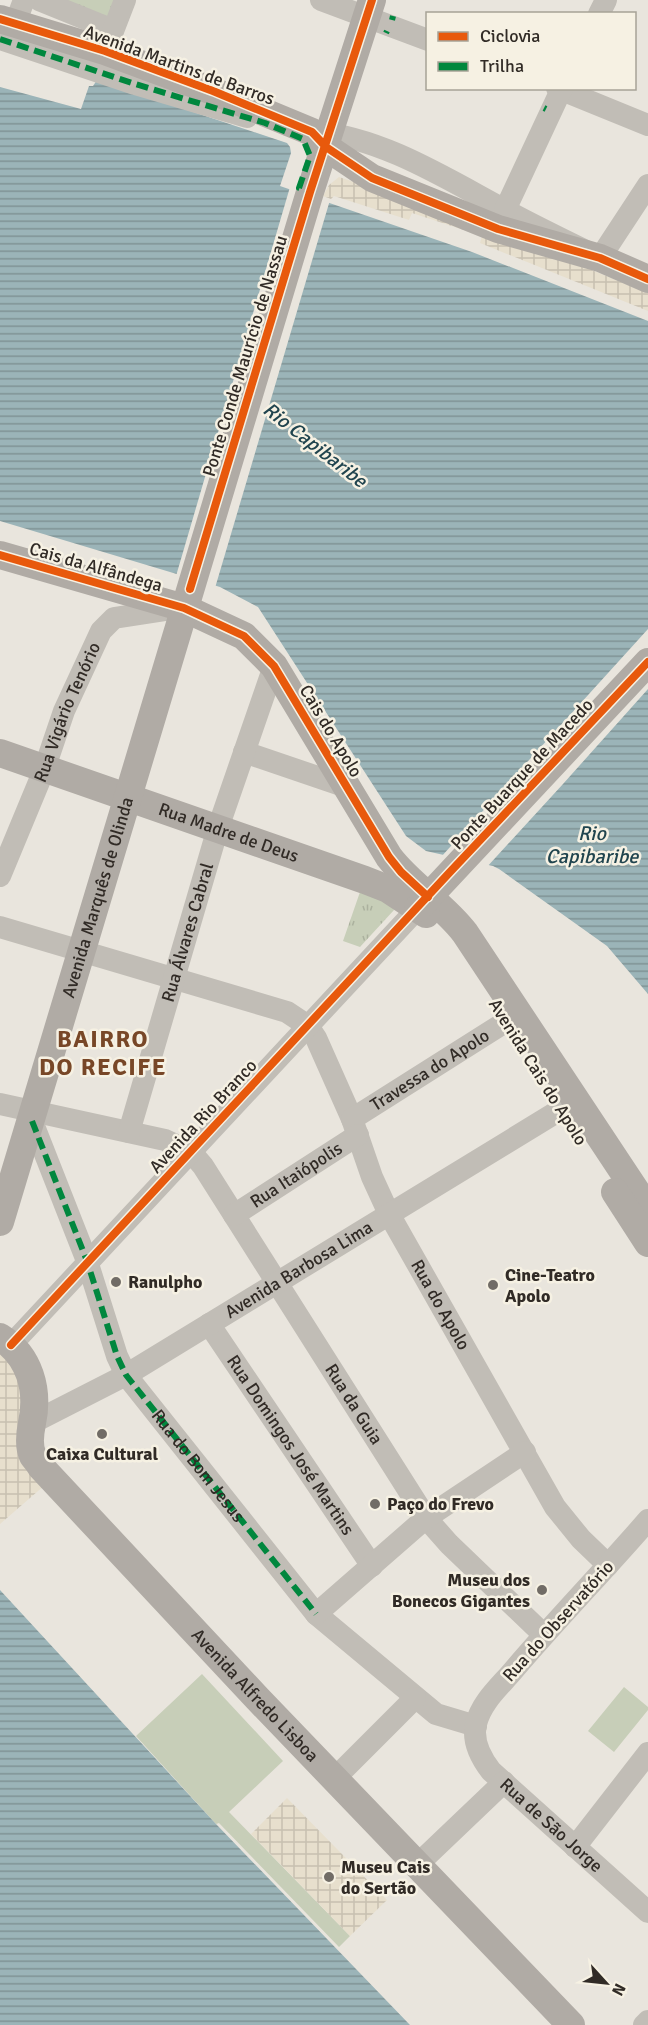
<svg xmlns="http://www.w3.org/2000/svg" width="648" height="2025" viewBox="0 0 648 2025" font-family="Signika,sans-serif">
<defs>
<pattern id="park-tufts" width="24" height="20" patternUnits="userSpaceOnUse" patternTransform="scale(1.5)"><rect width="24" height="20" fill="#c7ceb8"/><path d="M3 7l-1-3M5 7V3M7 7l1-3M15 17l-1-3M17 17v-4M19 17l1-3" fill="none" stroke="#abb19e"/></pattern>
<pattern id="plaza-grid" width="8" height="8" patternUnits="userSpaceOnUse" patternTransform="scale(1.5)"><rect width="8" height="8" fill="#e7dfcd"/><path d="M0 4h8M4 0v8" fill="none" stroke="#c7c0b0"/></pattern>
<pattern id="water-rules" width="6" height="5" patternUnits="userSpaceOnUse" patternTransform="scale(1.5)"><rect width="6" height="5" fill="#9bb4b8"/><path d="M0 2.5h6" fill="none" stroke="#7f9395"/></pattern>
</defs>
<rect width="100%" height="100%" fill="#e9e5dd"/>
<!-- green -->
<path fill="#c7ceb8" d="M202 1674 283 1761 229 1812 350 1936 339 1947 219 1823 216 1824 136 1736Z
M624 1687 648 1707V1710L614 1752 588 1731Z"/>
<!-- park -->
<path fill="url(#park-tufts)" d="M39 0H125L113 30Z
M360 892 392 903 394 910 360 947 343 941Z"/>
<!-- plaza -->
<path fill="url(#plaza-grid)" d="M339 177 474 222 648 293V311L480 243 482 236 412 213 409 220 334 196 331 199 323 196 329 185Z
M0 1348 15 1363 45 1485 0 1524Z
M287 1798 387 1900 350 1936 251 1834Z"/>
<!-- water -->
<path fill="url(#water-rules)" d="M97 80 287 143 290 147 291 153 280 186 472 252 648 321V994L607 946 499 869 493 866 426 851 406 836 258 607 220 587 0 521V87L81 109 89 86H93Z
M0 1590 216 1824 410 2025H0Z"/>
<!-- pier -->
<path fill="#e9e5dd" d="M290 187 330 200 215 588 176 576Z
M648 629V689L563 784 486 868 441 857Z"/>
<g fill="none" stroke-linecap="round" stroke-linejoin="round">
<!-- minor -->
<g stroke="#c1bdb6" stroke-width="22">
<path d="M39 0 113 30"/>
<path d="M321 0 428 40"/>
<path d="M599 14 606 0"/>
<path d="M15 24 24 0"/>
<path d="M0 39 135 84 247 117"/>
<path d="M108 44 125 0"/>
<path d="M557 88 648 125"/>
<path d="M315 132C381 137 447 179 505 210 536 227 568 242 600 258L648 185"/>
<path d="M505 210 562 88"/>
<path d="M244 752 347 787"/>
<path id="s1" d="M0 876 44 770 64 711 101 631 114 618 179 608"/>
<path id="s2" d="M0 927 287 1012 308 1026 316 1038 352 1119 372 1177 389 1214 555 1507 581 1539 608 1565"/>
<path id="s3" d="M0 1104 165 1140 191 1152 203 1166 426 1518 449 1544 543 1634"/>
<path id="s4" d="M352 1119 507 1021"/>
<path d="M32 1121 87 1261 117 1356 126 1375 316 1614 436 1714 476 1726"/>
<path id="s5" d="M129 1132 218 828 274 666"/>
<path id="s6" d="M234 1215 358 1135"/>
<path id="s7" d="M209 1324 372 1566"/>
<path d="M11 1345 418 908"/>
<path id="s8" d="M32 1423 126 1375 560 1110"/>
<path id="s9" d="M648 1520C603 1572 556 1620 512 1672 498 1688 481 1703 476 1724 472 1741 481 1758 491 1771L648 1912"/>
<path d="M316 1614 426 1518 525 1452"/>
<path d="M335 1778 415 1698"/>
<path d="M575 1847 648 1753"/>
<path d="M417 1865 504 1782"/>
<path d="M644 2025 648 2021"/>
</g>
<!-- major -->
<g stroke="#b0aba5" stroke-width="28">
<path d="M0 19 105 51 213 91 312 132 326 147 372 178 498 229 600 258 648 279"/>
<path d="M0 555 184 608 244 636 274 666 389 857C411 886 443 904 465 933L648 1209"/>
<path id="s10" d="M0 753 365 880 388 889 426 914"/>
<path d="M418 908 648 662"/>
<path d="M615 1192 648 1243"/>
<path id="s11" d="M0 1222 310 192 372 0"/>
<path id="s12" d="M0 1337C30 1356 39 1390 32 1423 30 1433 28 1446 33 1456 35 1459 39 1463 41 1467L257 1698 571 2025"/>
</g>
<!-- quiet -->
<g stroke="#00873e" stroke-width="6" stroke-dasharray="12 6" stroke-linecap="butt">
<path d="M392 20 393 16"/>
<path d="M386 33 387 31"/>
<path d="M0 39 135 84 265 123 303 139 310 156 299 188 310 192"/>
<path d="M544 108 546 109"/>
<path id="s13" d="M32 1121 87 1261 117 1356 126 1375 316 1614"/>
</g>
<!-- cycleway casing -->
<g stroke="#f6f1e3" stroke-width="11">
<path id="cycleway" d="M0 19 105 51 213 91 312 132 326 147 372 178 498 229 600 258 648 279
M0 555 184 608 244 636 274 666 389 857 401 872 428 897
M190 589 310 192 372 0
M11 1345 450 872 648 662"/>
</g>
<!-- cycleway -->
<use href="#cycleway" stroke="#e8590c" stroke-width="8"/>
</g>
<!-- markers -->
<g fill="#716c66" stroke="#f6f1e3" stroke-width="2">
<circle cx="116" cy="1282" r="6"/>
<circle cx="493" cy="1285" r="6"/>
<circle cx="102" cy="1434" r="6"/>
<circle cx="375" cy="1504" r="6"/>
<circle cx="542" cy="1590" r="6"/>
<circle cx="329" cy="1877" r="6"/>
</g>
<g text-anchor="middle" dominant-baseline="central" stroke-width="5" stroke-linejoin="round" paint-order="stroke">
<!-- street labels -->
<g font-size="18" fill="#312b26" stroke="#f6f1e3">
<text transform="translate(179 65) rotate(20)">Avenida Martins de Barros</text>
<text transform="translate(245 356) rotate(-73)">Ponte Conde Maurício de Nassau</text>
<text transform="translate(96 567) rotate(16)">Cais da Alfândega</text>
<text stroke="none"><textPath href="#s1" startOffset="177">Rua Vigário Tenório</textPath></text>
<text transform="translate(331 731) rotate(59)">Cais do Apolo</text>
<text transform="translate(522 774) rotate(-47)">Ponte Buarque de Macedo</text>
<text stroke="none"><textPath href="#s10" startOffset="242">Rua Madre de Deus</textPath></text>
<text stroke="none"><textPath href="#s11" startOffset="339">Avenida Marquês de Olinda</textPath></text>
<text stroke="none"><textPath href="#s5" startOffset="208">Rua Álvares Cabral</textPath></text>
<text stroke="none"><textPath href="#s4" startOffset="92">Travessa do Apolo</textPath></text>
<text transform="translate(538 1072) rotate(58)">Avenida Cais do Apolo</text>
<text transform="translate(203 1116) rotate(-47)">Avenida Rio Branco</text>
<text stroke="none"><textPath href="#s6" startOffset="74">Rua Itaiópolis</textPath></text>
<text stroke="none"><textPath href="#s8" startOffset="308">Avenida Barbosa Lima</textPath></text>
<text stroke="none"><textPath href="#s2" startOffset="634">Rua do Apolo</textPath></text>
<text stroke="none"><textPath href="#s3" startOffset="498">Rua da Guia</textPath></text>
<text stroke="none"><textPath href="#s7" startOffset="146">Rua Domingos José Martins</textPath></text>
<text stroke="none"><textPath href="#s13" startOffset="387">Rua do Bom Jesus</textPath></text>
<text transform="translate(558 1621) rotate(-48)">Rua do Observatório</text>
<text stroke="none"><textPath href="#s12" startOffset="458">Avenida Alfredo Lisboa</textPath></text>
<text stroke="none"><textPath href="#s9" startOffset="400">Rua de São Jorge</textPath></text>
</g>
<!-- poi labels -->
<g font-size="18" font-weight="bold" fill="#312b26" stroke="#f6f1e3" text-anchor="start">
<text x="505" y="1275">Cine-Teatro<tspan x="505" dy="21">Apolo</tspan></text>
<text x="128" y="1282">Ranulpho</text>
<text x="102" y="1454" text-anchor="middle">Caixa Cultural</text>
<text x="387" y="1504">Paço do Frevo</text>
<text x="530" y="1580" text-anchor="end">Museu dos<tspan x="530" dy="21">Bonecos Gigantes</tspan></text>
<text x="341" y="1867">Museu Cais<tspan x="341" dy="21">do Sertão</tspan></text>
</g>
<!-- water labels -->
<g font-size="20" font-style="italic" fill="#20444e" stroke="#f6f1e3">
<text transform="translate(315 445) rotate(38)">Rio Capibaribe</text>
<text x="592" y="833">Rio<tspan x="592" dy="23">Capibaribe</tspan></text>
</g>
<!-- district labels -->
<g font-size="24" font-weight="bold" letter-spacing="1.5" fill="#784727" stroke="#f6f1e3">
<text x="103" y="1039">BAIRRO<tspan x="103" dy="28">DO RECIFE</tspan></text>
</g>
</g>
<!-- legend -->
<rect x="426" y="12" width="210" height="78" fill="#f6f1e3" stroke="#a7a297" stroke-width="1.5"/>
<rect x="438" y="32" width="30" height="9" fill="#e8590c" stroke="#a7a297" stroke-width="1.5"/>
<text x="480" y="42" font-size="18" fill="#312b26">Ciclovia</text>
<rect x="438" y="62" width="30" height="9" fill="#00873e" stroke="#a7a297" stroke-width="1.5"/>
<text x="480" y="72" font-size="18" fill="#312b26">Trilha</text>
<!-- north arrow -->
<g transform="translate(606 1983) rotate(117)" stroke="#f6f1e3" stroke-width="4.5" paint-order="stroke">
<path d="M0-4.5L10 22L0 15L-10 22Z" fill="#312b26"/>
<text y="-9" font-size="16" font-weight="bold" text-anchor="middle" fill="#312b26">N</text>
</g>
</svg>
